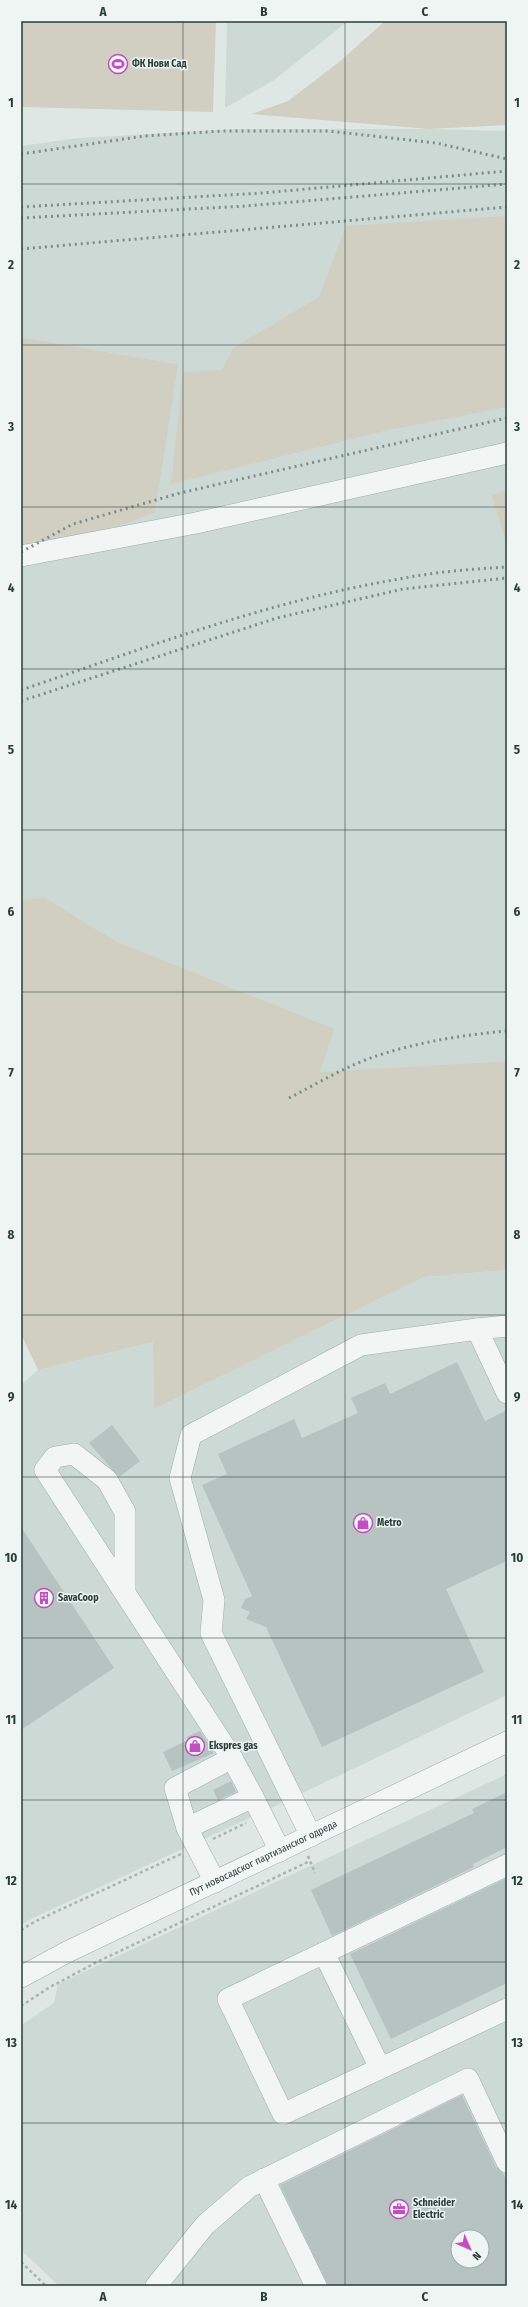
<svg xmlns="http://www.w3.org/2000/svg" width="528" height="2307" viewBox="0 0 528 2307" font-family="'Fira Sans Condensed',sans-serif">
<rect width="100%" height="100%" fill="#dfe7e5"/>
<!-- built -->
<path fill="#cdd9d5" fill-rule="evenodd" d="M227 21H348L274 80 225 108Z
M236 129H429L507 131V1061L101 1086 21 1075V566L178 364 21 337V146L79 138Z
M507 1270V1695L284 1802 33 1918 21 1925V1385L38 1370 153 1342 154 1409 424 1277Z
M507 1774V2286H59L21 2250V2025L54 2003 58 1984ZM458 2237H482V2261H458Z"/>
<!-- green -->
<path fill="#d0cfc1" d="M21 21H216L213 112 21 107Z
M385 21H507V125L429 129 252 114 288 101 338 63Z
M507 216V407L384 431 171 484 183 372 222 370 233 348 319 297 346 226Z
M21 337 178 364 155 512 21 566Z
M507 491V542H506L492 495Z
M45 898 115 941 334 1029 320 1072 507 1061V1270L424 1277 154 1409 153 1342 38 1370 21 1334V900Z"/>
<!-- building -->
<path fill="#b7c3c0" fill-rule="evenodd" d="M457 1362 485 1421 507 1410V1561L446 1589 484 1672 322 1747 266 1627 246 1619 250 1612 241 1608 245 1599 252 1596 202 1485 227 1474 218 1454 294 1419 302 1438 358 1413 351 1398 385 1383 390 1394Z
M112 1425 140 1461 119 1477 89 1443Z
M21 1527 114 1668 21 1730Z
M200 1731 214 1753 172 1771 163 1752 188 1740 187 1737Z
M231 1781 236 1792 218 1800 213 1790Z
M507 1792V1847L473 1864 474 1867 332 1936 311 1890 474 1813 472 1809Z
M507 1878V1983L391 2039 350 1954Z
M462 2095 496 2167 503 2173 507 2181V2286H328L280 2185ZM458 2237H482V2261H458Z"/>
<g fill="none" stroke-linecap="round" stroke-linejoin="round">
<!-- minor casing -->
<g stroke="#a1adab" stroke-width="22">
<g id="minor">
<path d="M21 556 196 523 507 453"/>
<path d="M507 1326 477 1329 507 1393"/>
<path d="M125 1592V1512L107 1480 74 1454 55 1457 45 1470 232 1758 253 1797"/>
<path d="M187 1828 175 1788 232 1758"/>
<path d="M311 1836 211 1633 214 1600 180 1478 191 1435 361 1345 477 1329"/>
<path d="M507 1865 228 1999 283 2114 507 2009"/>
<path d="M215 1882 187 1828 253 1797 280 1851"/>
<path d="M324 1953 380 2068"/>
<path id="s1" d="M21 1977 67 1952 507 1742"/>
<path d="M264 2179 316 2286"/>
<path d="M156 2286 205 2225 249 2187 468 2079 507 2162"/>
</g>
</g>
<!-- path -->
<path stroke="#a9b3b1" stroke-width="2.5" stroke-dasharray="3 3" stroke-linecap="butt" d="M213 1839 246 1823
M308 1856 315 1873
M21 1930 36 1921 181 1854
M21 2006 50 1987 99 1961 310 1861
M21 2262 46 2286"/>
<!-- minor -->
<use href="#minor" stroke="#f1f6f5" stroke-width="21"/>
<!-- rail -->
<path stroke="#7a8f8a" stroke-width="3" stroke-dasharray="2 4" stroke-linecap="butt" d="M21 154 145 136 222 131H328L436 143 507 159
M21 207 262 193 507 171
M21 218 246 206 507 184
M21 249 507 207
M21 552 73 524 180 493 507 418
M21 690C145 648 269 601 399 579 435 572 471 569 507 567
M21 701 277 618 403 589 507 578
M289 1098C309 1088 329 1076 349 1067 393 1046 458 1035 507 1031"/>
</g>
<!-- grid -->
<path fill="none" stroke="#293d39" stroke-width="1" stroke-opacity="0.55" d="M183 21V2286M345 21V2286M21 184H507M21 345H507M21 507H507M21 669H507M21 830H507M21 992H507M21 1154H507M21 1315H507M21 1477H507M21 1638H507M21 1800H507M21 1962H507M21 2123H507"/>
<!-- icons -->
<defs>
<g id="stadium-ring" transform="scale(1)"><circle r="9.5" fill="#eef5f3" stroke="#c24ec2" stroke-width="1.5"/><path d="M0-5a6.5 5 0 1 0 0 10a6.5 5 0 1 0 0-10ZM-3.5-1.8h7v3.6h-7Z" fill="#c24ec2"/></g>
<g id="shop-ring" transform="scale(1)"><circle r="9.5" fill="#eef5f3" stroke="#c24ec2" stroke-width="1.5"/><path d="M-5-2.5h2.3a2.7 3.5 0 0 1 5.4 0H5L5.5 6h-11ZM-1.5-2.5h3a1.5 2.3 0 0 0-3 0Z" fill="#c24ec2"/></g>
<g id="building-ring" transform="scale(1)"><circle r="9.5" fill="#eef5f3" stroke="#c24ec2" stroke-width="1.5"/><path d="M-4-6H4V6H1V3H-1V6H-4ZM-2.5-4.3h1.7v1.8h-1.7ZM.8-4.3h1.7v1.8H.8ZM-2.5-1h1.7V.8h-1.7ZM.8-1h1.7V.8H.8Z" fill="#c24ec2"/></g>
<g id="office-ring" transform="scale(1)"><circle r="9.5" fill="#eef5f3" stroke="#c24ec2" stroke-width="1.5"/><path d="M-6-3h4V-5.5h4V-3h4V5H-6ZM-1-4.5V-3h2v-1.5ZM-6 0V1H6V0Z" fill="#c24ec2"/></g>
</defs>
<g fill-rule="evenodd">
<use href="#stadium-ring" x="118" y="64"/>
<use href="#shop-ring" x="363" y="1523"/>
<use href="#building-ring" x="44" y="1598"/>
<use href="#shop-ring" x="195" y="1746"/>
<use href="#office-ring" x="399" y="2209"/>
</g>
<g text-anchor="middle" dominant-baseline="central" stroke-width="3" stroke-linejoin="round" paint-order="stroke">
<!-- poi labels -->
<g font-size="10" font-weight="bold" fill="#293d39" stroke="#eef5f3" text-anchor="start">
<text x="132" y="64">ФК Нови Сад</text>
<text x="377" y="1523">Metro</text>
<text x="58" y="1598">SavaCoop</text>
<text x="209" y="1746">Ekspres gas</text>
<text x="413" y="2203">Schneider<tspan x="413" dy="12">Electric</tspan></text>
</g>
<!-- street labels -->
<g font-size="10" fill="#293d39" stroke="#eef5f3">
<text stroke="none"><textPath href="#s1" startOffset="270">Пут новосадског партизанског одреда</textPath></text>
</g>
</g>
<!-- border -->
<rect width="528" height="2307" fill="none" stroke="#eef5f3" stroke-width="44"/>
<!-- north arrow -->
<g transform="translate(470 2249) rotate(135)"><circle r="19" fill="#eef5f3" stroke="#9faba9"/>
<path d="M0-3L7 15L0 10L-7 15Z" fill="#c24ec2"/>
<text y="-6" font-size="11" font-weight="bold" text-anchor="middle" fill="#293d39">N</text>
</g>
<rect x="22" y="22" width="484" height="2263" fill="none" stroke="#293d39" stroke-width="1.5"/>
<g font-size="13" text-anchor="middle" font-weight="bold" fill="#293d39">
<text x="103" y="16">A</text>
<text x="264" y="16">B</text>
<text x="425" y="16">C</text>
<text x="11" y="107">1</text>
<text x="517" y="107">1</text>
<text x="11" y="269">2</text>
<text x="517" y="269">2</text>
<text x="11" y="431">3</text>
<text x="517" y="431">3</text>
<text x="11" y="592">4</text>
<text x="517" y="592">4</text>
<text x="11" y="754">5</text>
<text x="517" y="754">5</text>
<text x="11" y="916">6</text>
<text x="517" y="916">6</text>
<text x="11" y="1077">7</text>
<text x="517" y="1077">7</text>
<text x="11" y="1239">8</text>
<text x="517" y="1239">8</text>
<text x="11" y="1401">9</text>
<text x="517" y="1401">9</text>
<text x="11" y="1562">10</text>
<text x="517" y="1562">10</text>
<text x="11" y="1724">11</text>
<text x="517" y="1724">11</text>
<text x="11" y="1885">12</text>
<text x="517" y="1885">12</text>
<text x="11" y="2047">13</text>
<text x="517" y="2047">13</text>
<text x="11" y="2209">14</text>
<text x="517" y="2209">14</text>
<text x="103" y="2301">A</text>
<text x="264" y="2301">B</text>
<text x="425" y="2301">C</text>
</g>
</svg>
